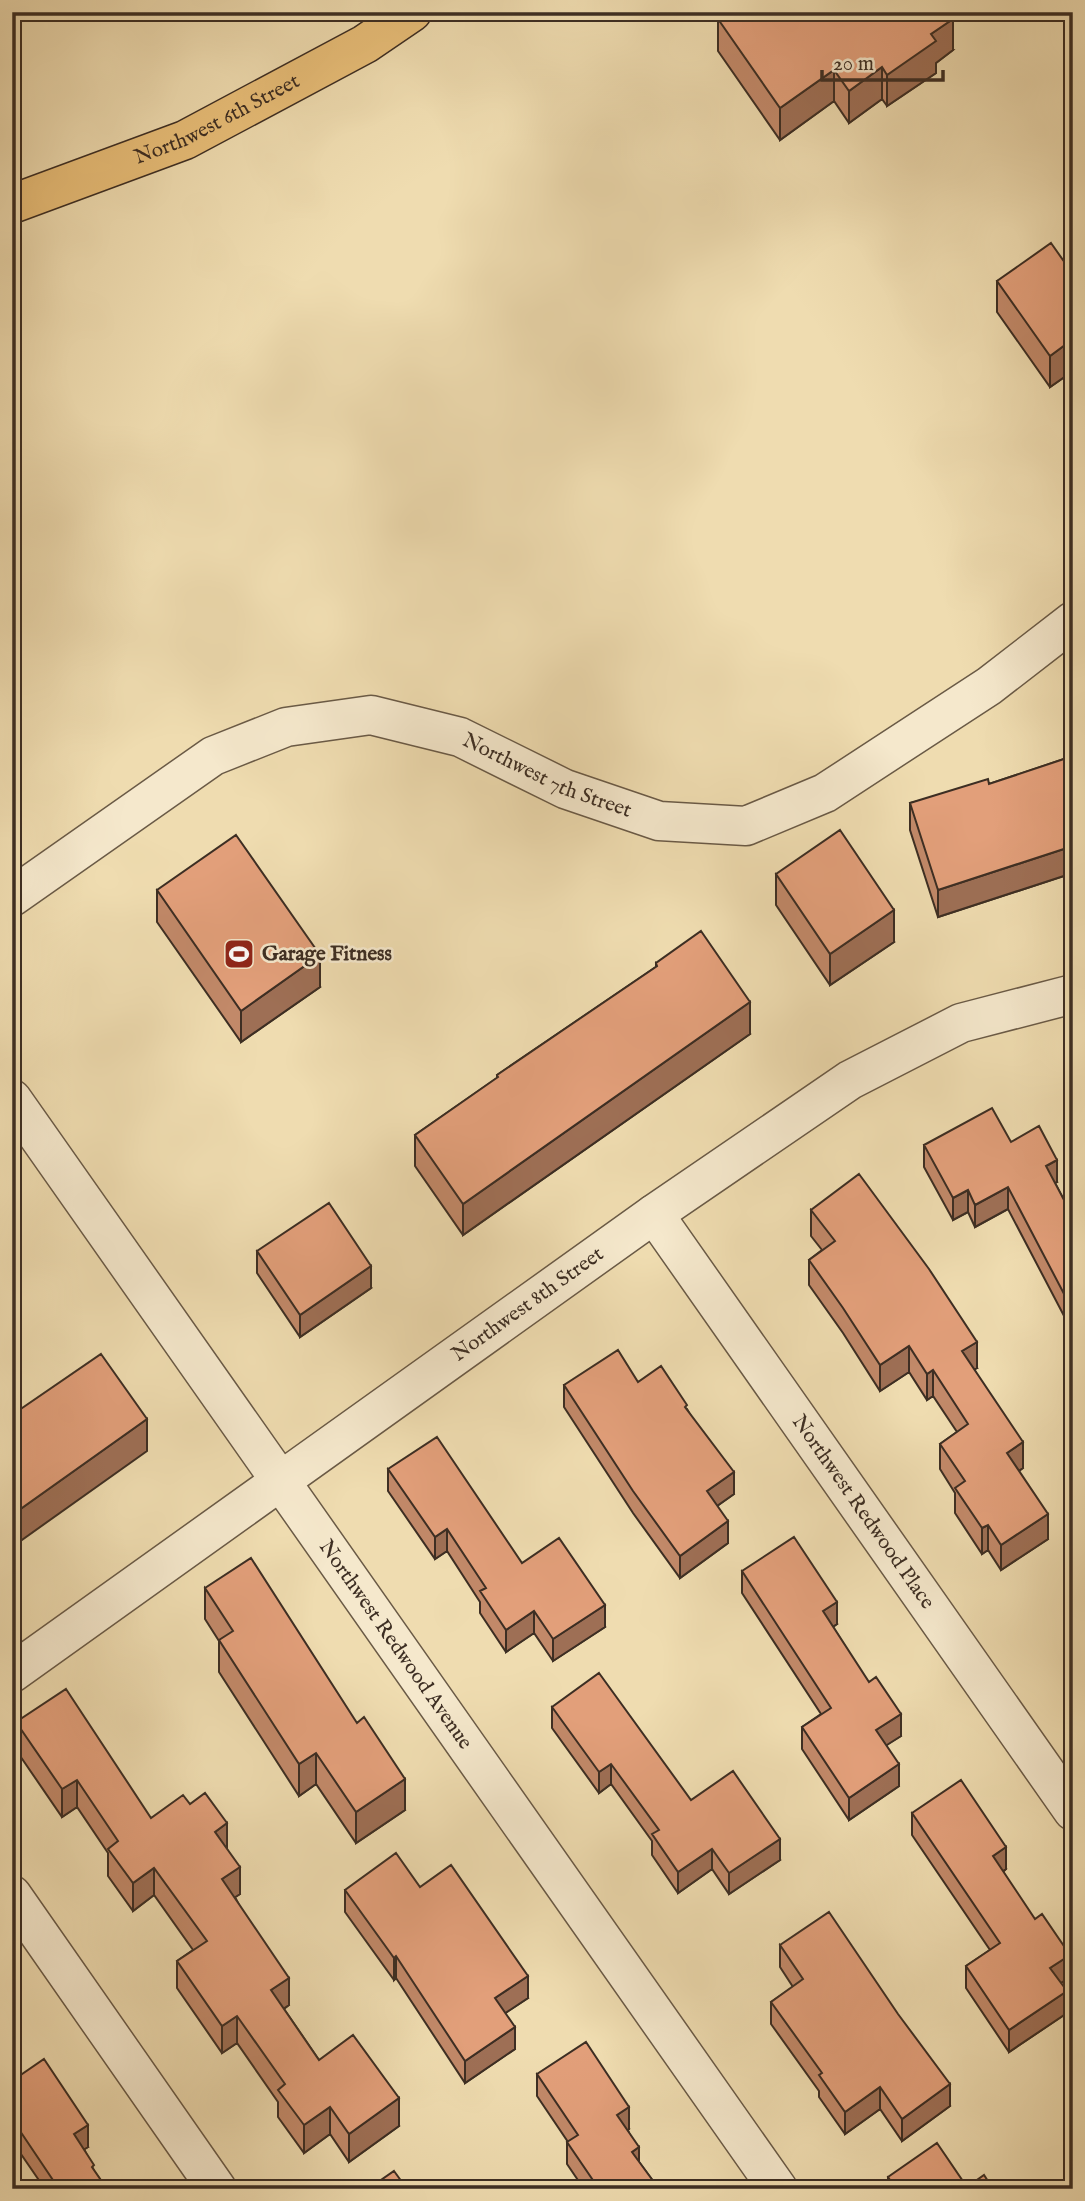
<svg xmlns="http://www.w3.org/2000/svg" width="1085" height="2201" viewBox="0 0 1085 2201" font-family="'IM FELL English',serif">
<rect width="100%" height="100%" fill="#efdcb0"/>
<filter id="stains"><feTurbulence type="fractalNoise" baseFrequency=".00286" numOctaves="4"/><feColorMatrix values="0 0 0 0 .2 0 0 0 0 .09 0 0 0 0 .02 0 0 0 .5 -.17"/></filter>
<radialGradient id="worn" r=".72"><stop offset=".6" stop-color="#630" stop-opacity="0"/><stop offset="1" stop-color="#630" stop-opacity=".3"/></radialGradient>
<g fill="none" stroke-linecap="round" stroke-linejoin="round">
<!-- minor casing -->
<g stroke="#6a5a46" stroke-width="41">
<g id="minor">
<path id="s1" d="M12 897 213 756 286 727 371 715 460 737 565 789 659 821 746 826 825 793 989 686 1073 621"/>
<path id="s2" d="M12 1099 778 2189"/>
<path id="s3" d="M654 1214 1073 1811"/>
<path id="s4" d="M12 1673 654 1214 850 1080 961 1023 1073 994"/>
<path d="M12 1895 217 2189"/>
</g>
</g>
<!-- primary casing -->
<g stroke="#3d2e23" stroke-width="41">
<g id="primary">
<path id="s5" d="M12 204 185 140 365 44 412 12"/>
</g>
</g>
<!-- minor -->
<use href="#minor" stroke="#f5e8cc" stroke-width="38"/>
<!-- primary -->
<use href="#primary" stroke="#e8be78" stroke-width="38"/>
</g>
<!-- wall -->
<path fill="#c28969" stroke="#3d2e23" stroke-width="2" d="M718 19 953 50 936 63V73L887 106 882 99 849 123 834 101 780 140 718 51Z
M1073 252V371L1050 387 997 312V281L1063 260Z
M1073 756V873L938 917 910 830V803L989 784Z
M776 874 894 942 830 985 776 905Z
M157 890 320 987 241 1042 157 922Z
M656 963 750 1034 463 1235 415 1166V1135L497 1078V1075L656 967Z
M1011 1142 1057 1182 1055 1183 1073 1217V1333L1008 1209 975 1227 968 1212 953 1220 924 1167V1145Z
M811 1210 977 1368 974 1369 1023 1468 1019 1471 1048 1539 1001 1570 988 1550 982 1554 955 1513V1493L940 1469V1444L957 1432 933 1396 927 1400 909 1372 880 1391 843 1333 809 1285V1260L822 1250 811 1236Z
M257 1251 371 1288 300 1337 257 1273Z
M638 1382 687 1409 734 1494 717 1506 728 1543 680 1578 633 1513 564 1407V1385Z
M388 1469 522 1563 605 1627 553 1661 534 1633 506 1652 480 1613V1602L447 1551 435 1559 388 1491Z
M742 1571 837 1624 833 1627 901 1736 886 1745 899 1786 849 1820 802 1749V1727L821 1714 742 1593Z
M205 1588 405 1810 356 1843 316 1784 299 1796 219 1672V1641L205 1619Z
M552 1707 691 1800 780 1860 729 1894 712 1869 678 1893 652 1855V1841L611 1784 599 1793 552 1728Z
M16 1722 151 1818 227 1849 240 1894 235 1897 289 2005 284 2009 319 2060 399 2126 349 2162 330 2134 304 2153 278 2117V2102L237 2043 222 2053 177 1988V1961L193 1950 154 1895 133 1911 108 1876V1853L77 1807 62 1817 16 1750Z
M912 1813 1006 1869 1003 1872 1070 1977 1061 1983 1067 2013 1009 2052 966 1988V1966L990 1950 912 1835Z
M420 1887 528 1998 505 2013 515 2049 465 2083 396 1978 394 1980 345 1912V1890Z
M780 1945 950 2106 902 2141 880 2109 845 2134 819 2097V2091L771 2024V2002L793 1987 780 1967Z
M537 2074 629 2129 628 2130 639 2162 659 2189H584L567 2164V2142H568L537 2096Z
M12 2081 88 2147 84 2149 94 2171 107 2189H45L12 2141Z
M888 2177 967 2187 993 2189H888Z"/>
<!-- shaded-wall -->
<path fill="#9e6f55" stroke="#3d2e23" stroke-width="2" d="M953 19V50L936 63V73L887 106V75L931 34Z
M882 67V99L849 123V91Z
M834 70V101L780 140V108Z
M1073 339V371L1050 387V356Z
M1073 846V873L938 917V890Z
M894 910V942L830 985V954Z
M320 955V987L241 1042V1011Z
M750 1002V1034L463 1235V1204Z
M1057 1160V1182L1046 1188V1166Z
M1008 1187V1209L975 1227V1205Z
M968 1190V1212L953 1220V1198Z
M371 1266V1288L300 1337V1315Z
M977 1342V1368L962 1377V1351Z
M909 1346V1372L880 1391V1365Z
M933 1370V1396L927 1400V1374Z
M147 1419V1451L12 1547V1515Z
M1023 1442V1468L1007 1479V1453Z
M734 1472V1494L707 1513V1491Z
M1048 1514V1539L1001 1570V1545Z
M728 1521V1543L680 1578V1556Z
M988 1525V1550L982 1554V1528Z
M447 1529V1551L435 1559V1537Z
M837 1602V1624L823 1633V1611Z
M605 1605V1627L553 1661V1639Z
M534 1611V1633L506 1652V1630Z
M901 1714V1736L876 1752V1730Z
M316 1753V1784L299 1796V1764Z
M611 1764V1784L599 1793V1772Z
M899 1764V1786L849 1820V1798Z
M405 1779V1810L356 1843V1812Z
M77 1780V1807L62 1817V1789Z
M227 1823V1850L215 1832Z
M780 1839V1860L729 1894V1873Z
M1006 1847V1869L993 1878V1856Z
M712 1849V1869L678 1893V1872Z
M240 1867V1894L222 1906V1879Z
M154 1868V1895L133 1911V1883Z
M1070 1955V1977L1050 1990V1968Z
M396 1956V1978L394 1980V1958Z
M528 1976V1998L495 2020V1998Z
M289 1978V2005L271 2017V1990Z
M1067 1991V2013L1009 2052V2030Z
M237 2016V2043L222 2053V2026Z
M515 2027V2049L465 2083V2061Z
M950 2084V2106L902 2141V2119Z
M880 2087V2109L845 2134V2112Z
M399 2098V2126L349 2162V2134Z
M330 2107V2134L304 2153V2125Z
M629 2107V2129L617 2137V2115Z
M88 2125V2147L74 2156V2134Z
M639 2147V2169L632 2152Z"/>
<!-- building -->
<path fill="#e29f7a" stroke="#3d2e23" stroke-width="2" d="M728 12H949L953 19 931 34 936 41 887 75 882 67 849 91 834 70 780 108 718 19Z
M1051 243 1063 260 1073 252V339L1050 356 997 281Z
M1073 756V846L938 890 910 803 988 779 989 784Z
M840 830 894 910 830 954 776 874Z
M236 835 320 955 241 1011 157 890Z
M701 931 750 1002 463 1204 415 1135 498 1077 497 1075 657 966 656 963Z
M992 1108 1011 1142 1039 1126 1057 1160 1046 1166 1073 1217V1311L1008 1187 975 1205 968 1190 953 1198 924 1145Z
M859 1174 929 1269 977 1342 962 1351 1023 1442 1007 1453 1048 1514 1001 1545 988 1525 982 1528 955 1488 965 1481 940 1444 968 1424 933 1370 927 1374 909 1346 880 1365 843 1308 809 1260 835 1241 811 1210Z
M329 1203 371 1266 300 1315 257 1251Z
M618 1350 638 1382 661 1366 687 1405 685 1407 734 1472 707 1491 728 1521 680 1556 633 1491 564 1385Z
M101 1354 147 1419 12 1515V1415Z
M437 1437 522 1563 559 1538 605 1605 553 1639 534 1611 506 1630 480 1591 486 1588 447 1529 435 1537 388 1469Z
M794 1537 837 1602 823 1611 869 1682 876 1677 901 1714 876 1730 899 1764 849 1798 802 1727 831 1708 742 1571Z
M251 1558 357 1723 364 1717 405 1779 356 1812 316 1753 299 1764 219 1640 233 1631 205 1588Z
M599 1673 691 1800 733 1771 780 1839 729 1873 712 1849 678 1872 652 1834 659 1830 611 1764 599 1772 552 1707Z
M66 1689 151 1818 183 1795 190 1804 205 1793 227 1823 215 1832 240 1867 222 1879 289 1978 271 1990 319 2060 353 2035 399 2098 349 2134 330 2107 304 2125 278 2090 285 2084 237 2016 222 2026 177 1961 207 1941 154 1868 133 1883 108 1849 118 1841 77 1780 62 1789 16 1722Z
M961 1780 1006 1847 993 1856 1035 1919 1042 1914 1070 1955 1050 1968 1067 1991 1009 2030 966 1966 1000 1943 912 1813Z
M396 1853 420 1887 451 1865 528 1976 495 1998 515 2027 465 2061 396 1956 394 1958 345 1890Z
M829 1912 898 2014 950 2084 902 2119 880 2087 845 2112 819 2075 822 2073 771 2002 803 1979 780 1945Z
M586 2042 629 2107 617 2115 639 2147 632 2152 659 2189H599L567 2142 578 2135 537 2074Z
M44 2059 88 2125 74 2134 94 2165 92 2167 107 2189H59L12 2119V2081Z
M937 2143 967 2187 984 2175 993 2189H896L888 2177Z
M394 2171 407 2189H368Z"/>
<!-- icons -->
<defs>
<g id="stadium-square" transform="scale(1.575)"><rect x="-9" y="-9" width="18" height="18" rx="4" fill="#8f2418" stroke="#f5e8cc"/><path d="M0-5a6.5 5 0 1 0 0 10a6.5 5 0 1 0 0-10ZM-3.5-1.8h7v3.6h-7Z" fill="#fff"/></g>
</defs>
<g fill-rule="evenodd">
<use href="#stadium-square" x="239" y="954"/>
</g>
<g text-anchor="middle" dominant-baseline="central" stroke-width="5" stroke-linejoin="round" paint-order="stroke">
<!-- street labels -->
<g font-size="21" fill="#3d2e23" stroke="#f5e8cc">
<text stroke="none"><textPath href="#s5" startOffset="222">Northwest 6th Street</textPath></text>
<text stroke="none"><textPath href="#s1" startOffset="597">Northwest 7th Street</textPath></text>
<text stroke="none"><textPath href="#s4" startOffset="634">Northwest 8th Street</textPath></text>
<text stroke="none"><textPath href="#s3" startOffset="364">Northwest Redwood Place</textPath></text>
<text stroke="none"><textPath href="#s2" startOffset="667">Northwest Redwood Avenue</textPath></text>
</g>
<!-- poi labels -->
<g font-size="21" font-weight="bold" fill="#3d2e23" stroke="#f5e8cc" text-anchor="start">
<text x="262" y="954">Garage Fitness</text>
</g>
</g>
<!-- margin -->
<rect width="1085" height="2201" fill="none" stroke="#efdcb0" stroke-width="42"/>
<rect x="14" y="14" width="1057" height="2173" fill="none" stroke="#3d2e23" stroke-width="3.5"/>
<rect x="21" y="21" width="1043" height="2159" fill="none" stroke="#3d2e23" stroke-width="2"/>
<!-- scale -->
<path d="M822 70v10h121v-10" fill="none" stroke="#3d2e23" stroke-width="3.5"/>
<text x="833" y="70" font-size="21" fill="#3d2e23" stroke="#f5e8cc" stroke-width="5" paint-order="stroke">20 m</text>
<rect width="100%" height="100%" filter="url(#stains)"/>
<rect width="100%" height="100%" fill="url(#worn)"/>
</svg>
